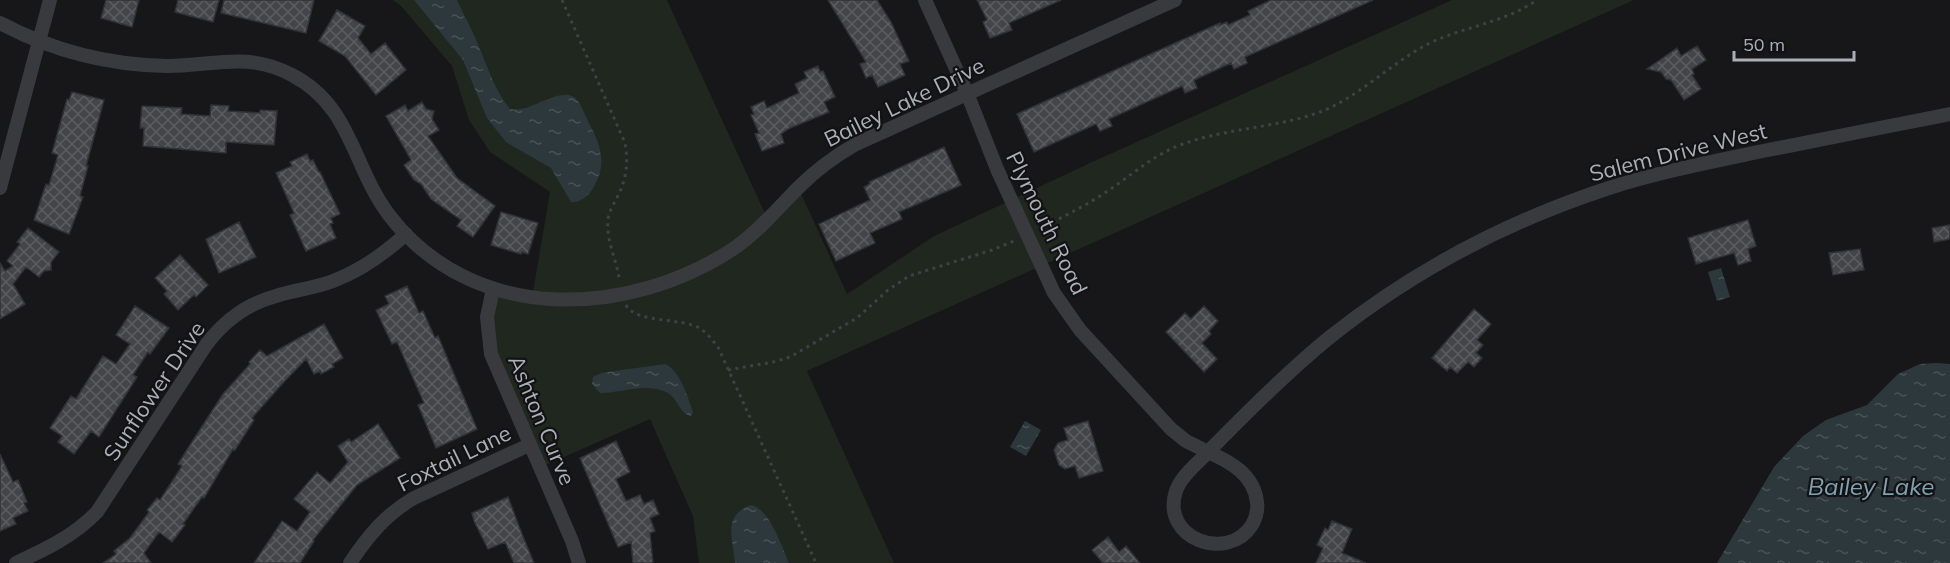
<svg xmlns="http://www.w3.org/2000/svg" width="1950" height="563" viewBox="0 0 1950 563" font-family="Mulish,sans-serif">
<defs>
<pattern id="water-ripples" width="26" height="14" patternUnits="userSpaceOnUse" patternTransform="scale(1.5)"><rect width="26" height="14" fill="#2d383d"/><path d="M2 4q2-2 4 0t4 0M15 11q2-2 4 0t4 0" fill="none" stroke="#495257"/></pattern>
<pattern id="building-cross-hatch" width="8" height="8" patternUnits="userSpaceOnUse" patternTransform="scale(1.5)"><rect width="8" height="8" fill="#444549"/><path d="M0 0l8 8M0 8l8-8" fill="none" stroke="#5c5d61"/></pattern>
</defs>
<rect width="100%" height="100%" fill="#171719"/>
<!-- park -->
<path fill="#1f271f" d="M393 0H667L768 220 798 187 847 294 934 236 1090 163 1452 0H1634L807 371 894 563H699L693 516 650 419 539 468 493 363V289L532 298 550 192 490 152 469 120 452 66 401 6Z"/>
<!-- water -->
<path fill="url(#water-ripples)" d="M414 0H457C464 16 473 31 479 47 488 68 495 91 510 109 530 113 556 89 572 96 579 99 582 108 585 115 598 141 610 160 593 188 589 196 580 203 571 202L551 168 506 142 487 118 463 60Z
M1721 268 1730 297 1717 301 1708 272Z
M1937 363 1950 364V563H1717L1774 467 1803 436 1826 420 1867 405 1898 374 1920 364Z
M665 364C680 370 688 398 693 412L691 416C680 414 678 399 668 393 646 382 623 393 600 393L592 384 593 377 601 373Z
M1025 421 1041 430 1026 456 1010 447Z
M751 505C769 508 782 547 789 563H735C733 539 722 515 751 505Z"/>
<!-- building -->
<path fill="url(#building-cross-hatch)" stroke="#313235" stroke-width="1.5" d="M106 0H139L132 27 101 18Z
M178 0H219L213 22 175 12Z
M224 0H314L306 33 221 13Z
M828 0H877L891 22 909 61 900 64 905 75 878 87 872 75 866 78 860 64 866 62Z
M977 0H1061L1009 23 1012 30 990 38 983 22 987 20Z
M1271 0H1373L1245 57 1247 63 1234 69 1231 63 1194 80 1197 88 1185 93 1182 86 1109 119 1112 126 1100 131 1096 124 1034 152 1017 114 1220 23V25L1227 22 1228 25 1250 15 1248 11Z
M337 10 365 26 358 38 371 54 385 43 406 70 376 95 345 56 319 41Z
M1697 46 1706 60 1692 69 1694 74 1692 75 1701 89 1684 100 1671 80 1666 79 1661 72 1647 69 1677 48 1681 56Z
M818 66 820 72 823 71 835 97 824 102 829 112 790 128 781 134 784 143 762 151 755 134 759 133 751 115 754 114 751 107 764 101 767 108 799 93 795 84 807 78 804 72Z
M72 92 104 100 86 166H88L80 196 83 197 69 234 34 220 46 184 49 185 58 155 52 153 67 99 69 100Z
M422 102 426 109 434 111 432 119 439 130 428 136 457 178 495 206 473 237 457 226 461 220 431 199 421 184 414 180 404 165 411 160 386 116 405 105 408 111Z
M211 105 229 106 228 111 260 113V110L277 111 274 145 226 142V153L143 146 144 128H140L142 106 182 108 181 114 210 116Z
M944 147 961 185 899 212 902 219 870 233 875 243 836 261 819 224 870 200 864 187 870 184 869 182Z
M307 154 310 161 313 160 319 172H320L340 214 331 218 333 223 330 224 336 238 306 251 290 215 294 213 276 173 292 166 290 162Z
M501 212 538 223 528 254 522 252 521 254 491 245Z
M1748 220 1756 246 1748 249 1751 261 1738 265 1734 253 1696 264 1688 238Z
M239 222 256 257 219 273 206 239Z
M1950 225V239L1934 242 1932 228Z
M28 228 59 252 51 262V270L44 271 39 277 26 267 13 284 25 304 0 319V263L5 271 13 266 7 261 20 244 17 242Z
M1860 249 1864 270 1833 275 1829 253Z
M180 255 208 285 196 297 194 295 178 310 164 294 167 291 155 278Z
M407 286 419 313 423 311 435 338 438 336 477 429 436 448 418 405 424 403 397 342 392 344 376 310 389 304 385 296Z
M135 306 169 328 150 354 148 352 133 375 137 377 99 437 91 431 74 454 58 442 62 436 50 428 71 396 76 399 103 356 116 364 130 344 116 335Z
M1204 306 1218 321 1209 331 1211 334 1202 343 1217 359 1204 372 1166 332 1185 313 1191 319Z
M1474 309 1491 324 1477 340 1483 345 1476 353 1482 358 1474 367 1468 362 1457 373 1450 367 1447 371 1432 358Z
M324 324 343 358 332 364 334 367 321 374 320 371 314 374 306 359 283 383 252 418 254 420 235 450 233 449 204 498 202 497 183 524 185 525 172 542 159 532 144 553 151 563H103L116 554 114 551 130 538 149 512 147 510 157 498 160 500 182 466 178 464 190 445 223 394 250 364 249 362 260 350 267 356Z
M1088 421 1103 471 1079 478 1075 466 1065 469 1059 465 1054 450 1058 443 1068 440 1064 428Z
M378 424 400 458 357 485 313 540 314 541 300 563H254L282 521 297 531 310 512 294 499 317 472 330 483 348 462 338 446 349 439 351 442Z
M616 441 630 472 616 479 626 501 640 495 644 504 653 500 659 514 650 518 655 531 650 533 653 563H633L631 542 618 547 580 458Z
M0 454 13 482 18 480 27 502 24 503 28 511 13 518 16 524 0 531Z
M508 497 522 534 534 563H514L505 542 488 549 474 521 472 513Z
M1332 521 1352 529 1342 553 1366 563H1316L1323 548 1317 545 1325 528 1328 530Z
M1108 537 1119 552 1126 546 1140 563H1103L1092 550Z"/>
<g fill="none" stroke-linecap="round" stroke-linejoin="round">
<!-- path -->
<path stroke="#3e4145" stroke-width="3" stroke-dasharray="3 4.5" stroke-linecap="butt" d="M562 0 625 143C628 159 627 174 621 189 617 199 610 208 608 219 606 241 616 258 619 278
M1039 229C1060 218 1082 208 1103 194 1130 177 1152 155 1183 144 1227 128 1276 128 1320 112 1359 97 1391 63 1428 44 1464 26 1502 24 1537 0
M626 305C636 324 683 317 701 329 708 334 713 341 718 347L816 563
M728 370 773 362 790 357 857 318 888 290 909 276 992 250 1014 241"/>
<!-- minor -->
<path stroke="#383a3e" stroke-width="14" d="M925 0 967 93 997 169 1054 293 1080 330 1171 429 1186 441 1208 452C1247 412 1287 372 1330 337 1413 271 1508 221 1609 188 1659 172 1711 162 1763 151 1825 139 1888 126 1950 114
M0 23C51 50 109 65 167 66 214 66 247 51 292 75 352 106 352 166 389 215 473 325 629 319 736 247 760 230 778 208 799 187 816 170 835 156 856 144L1175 0
M0 188 50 0
M493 289 487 317 491 354 572 541 579 563
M1208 452C1231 462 1254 475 1257 502 1258 510 1256 518 1252 525 1228 563 1160 539 1176 491 1181 476 1197 464 1208 452Z
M16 563C46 549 74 536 97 512L206 345C224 321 246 304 276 296 295 290 315 288 333 281 362 270 384 254 406 234
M350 563C368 536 386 514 414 498L529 445"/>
</g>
<g text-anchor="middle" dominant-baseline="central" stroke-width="4.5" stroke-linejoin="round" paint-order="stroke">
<!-- street labels -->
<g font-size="22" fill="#aab0b8" stroke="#121214">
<text transform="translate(904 102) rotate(-26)">Bailey Lake Drive</text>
<text transform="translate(1678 152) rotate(-14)">Salem Drive West</text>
<text transform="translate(1047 223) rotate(64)">Plymouth Road</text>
<text transform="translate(154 391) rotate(-56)">Sunflower Drive</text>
<text transform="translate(542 420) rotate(67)">Ashton Curve</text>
<text transform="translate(454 458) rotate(-26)">Foxtail Lane</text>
</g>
<!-- water labels -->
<g font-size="24" font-style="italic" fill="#82a2b2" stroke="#121214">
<text x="1871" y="486">Bailey Lake</text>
</g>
</g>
<!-- scale -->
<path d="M1734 51v9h120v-9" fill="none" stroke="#aab0b8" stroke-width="3"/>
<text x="1743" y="51" font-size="18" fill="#aab0b8" stroke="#121214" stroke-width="4.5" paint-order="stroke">50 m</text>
</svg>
